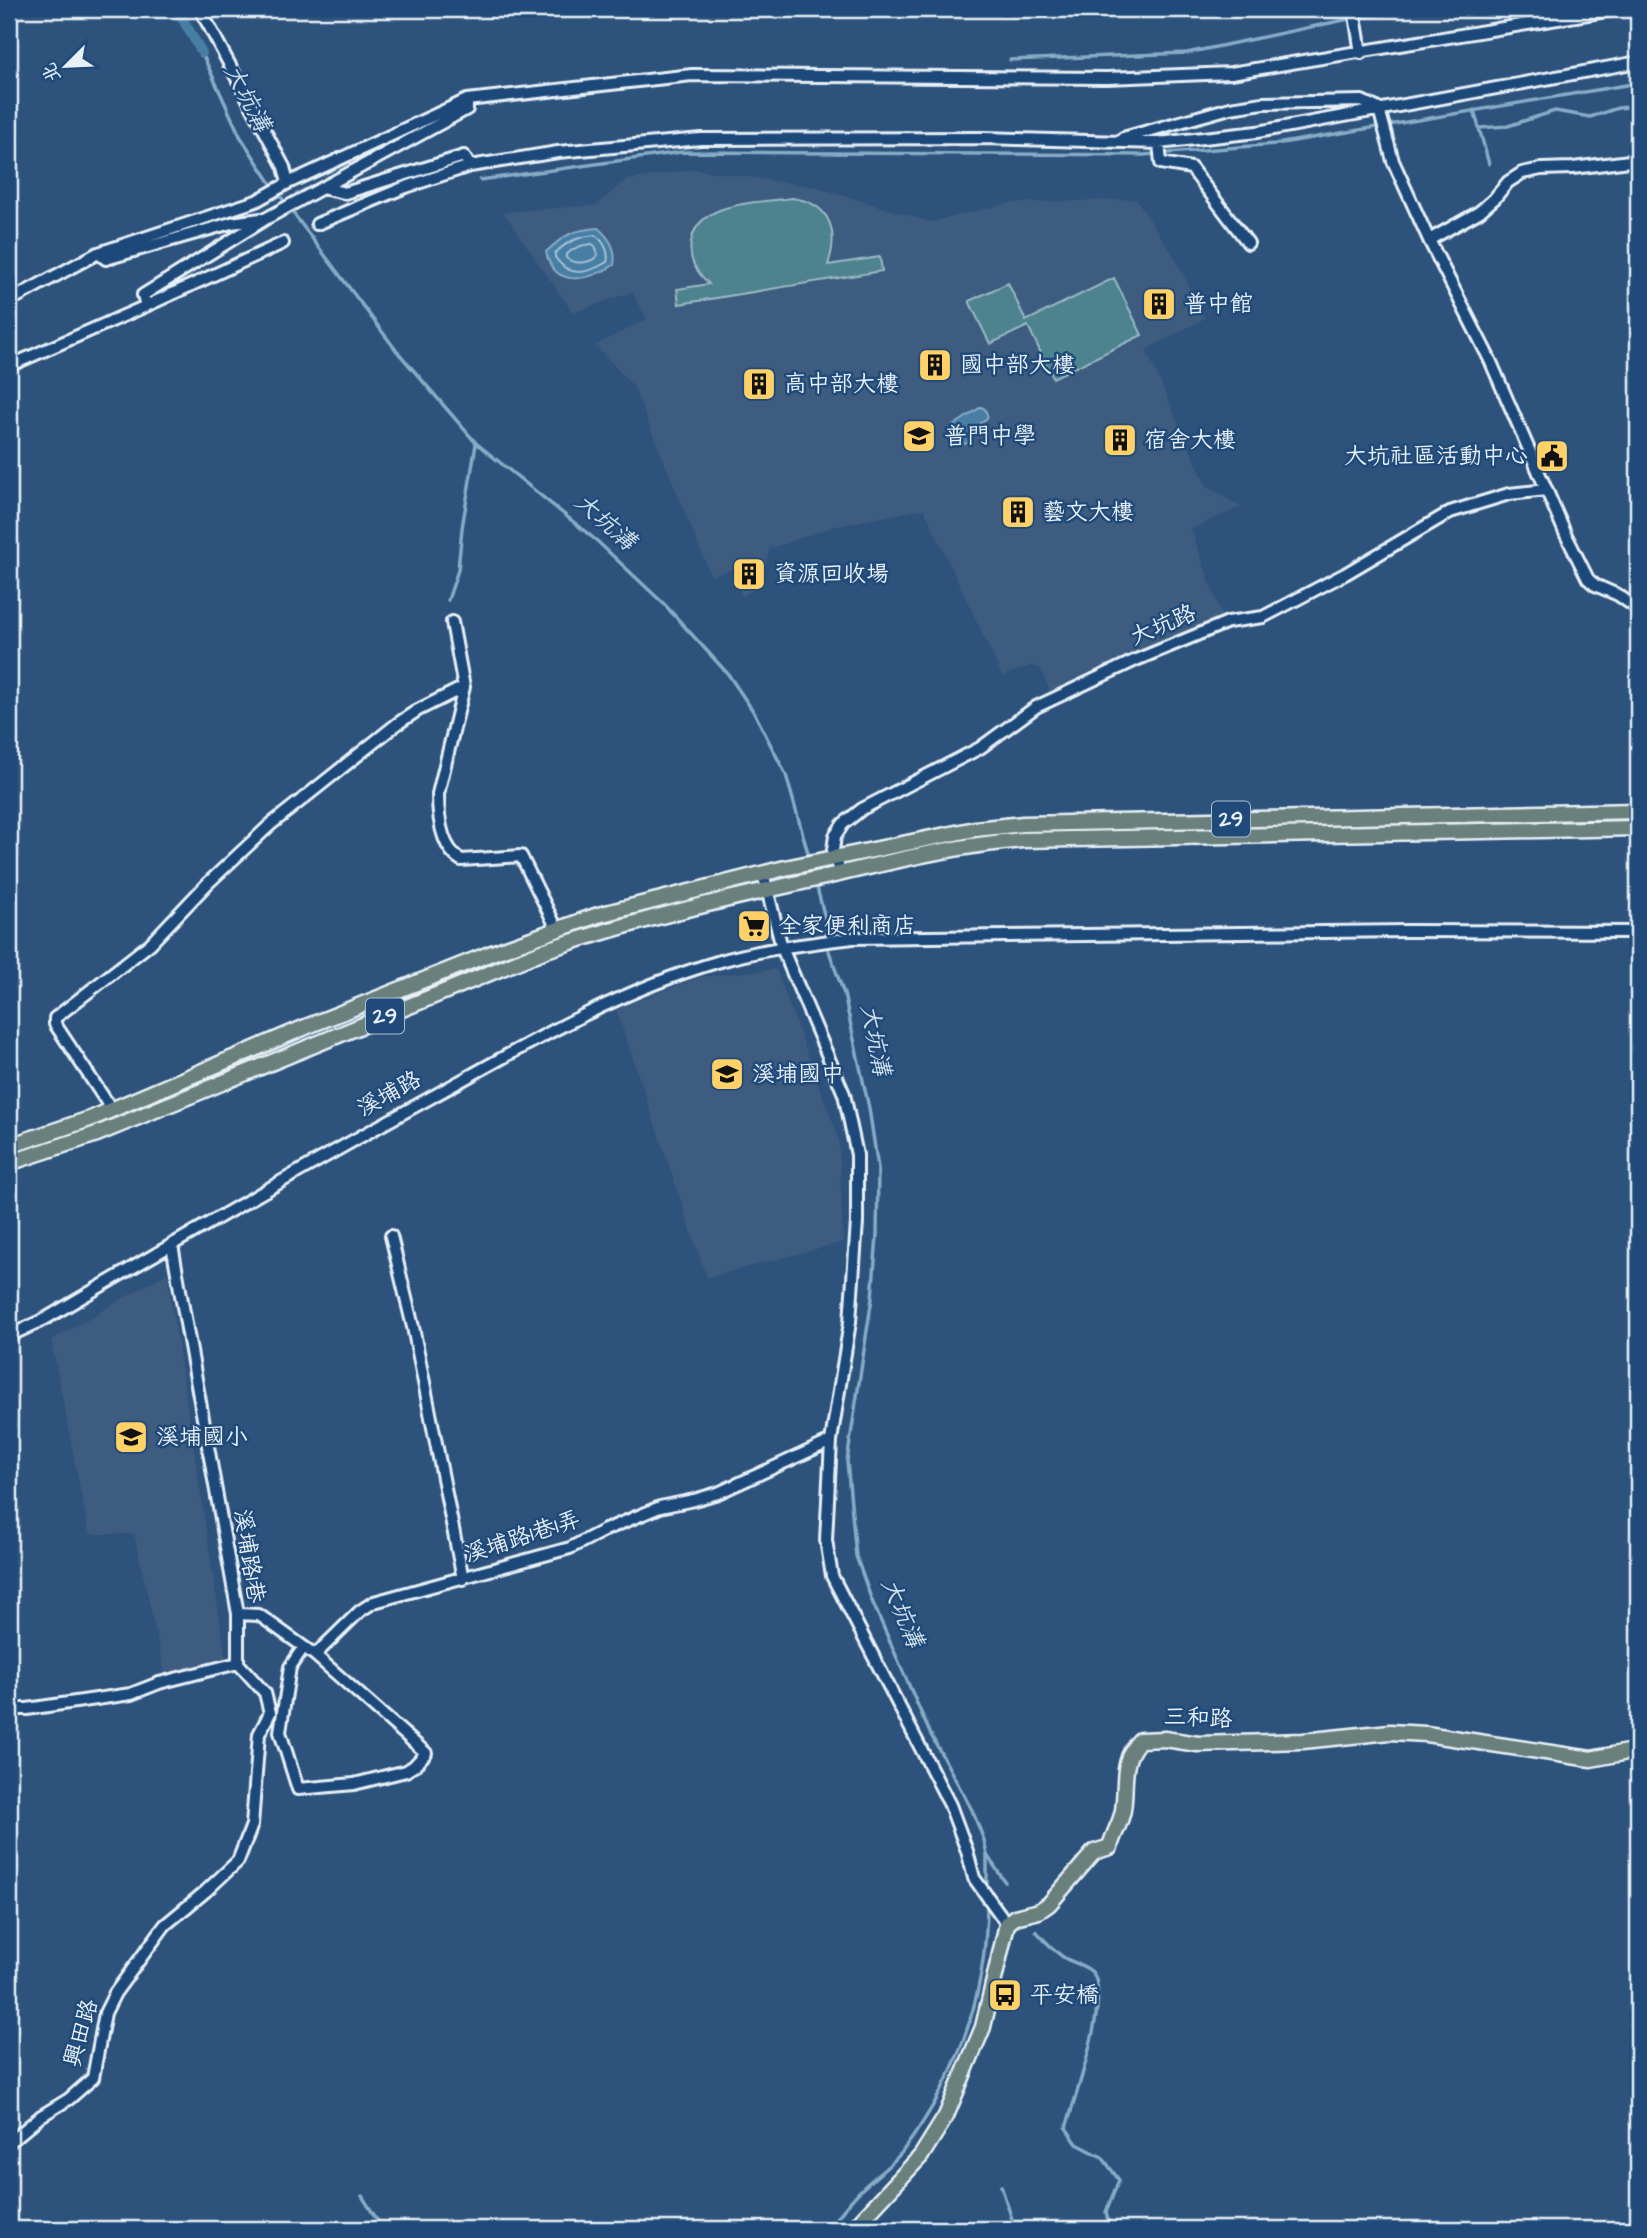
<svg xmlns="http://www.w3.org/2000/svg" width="1647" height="2238" viewBox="0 0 1647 2238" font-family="'Architects Daughter','LXGW WenKai TC',sans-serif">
<rect width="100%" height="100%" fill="#2d527c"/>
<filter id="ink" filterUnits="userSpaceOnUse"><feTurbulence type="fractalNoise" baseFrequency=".0143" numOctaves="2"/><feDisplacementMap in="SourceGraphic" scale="14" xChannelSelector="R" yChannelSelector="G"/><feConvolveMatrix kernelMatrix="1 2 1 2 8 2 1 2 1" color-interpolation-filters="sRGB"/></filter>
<g filter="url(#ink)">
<!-- built -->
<path fill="#3e5b7f" d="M694 169 817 187 930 222 1009 203 1136 199 1174 256 1205 318 1146 350 1206 485 1241 507 1191 529 1223 619 1050 692 1040 668 1031 666 1002 676 924 509 832 527 770 549 759 587 741 597 736 568 711 576 633 386 595 345 647 319 632 292 573 313 503 212 596 205 626 180Z
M776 969 839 1139 843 1242 707 1278 616 1009 699 977Z
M167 1273 226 1660 165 1675 134 1534H89L51 1340Z"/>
<!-- green -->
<path fill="#4e828f" stroke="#9bbac4" stroke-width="2" d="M792 198C831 203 839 232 828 265L880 257 882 271 679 304 677 289 709 284C697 272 688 261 691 242 698 200 759 203 792 198Z
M1114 278 1142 335 1053 378 1028 326 990 344 969 301 1008 283 1026 321Z"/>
<!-- water -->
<path fill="#477ea4" stroke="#87acc6" stroke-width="2" d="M598 228C610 238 617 250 614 265 590 280 554 290 546 252 565 234 573 230 598 228Z
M981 407 985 409 988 417C984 421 976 425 974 430 969 440 970 446 957 444L952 433 953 426Z"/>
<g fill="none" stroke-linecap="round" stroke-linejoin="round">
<!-- shore -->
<path stroke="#a8c3d6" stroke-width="2" d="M595 235C603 240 610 252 607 262 587 274 569 278 555 257V253C568 241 578 237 595 235Z
M592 244 595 246 598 255C591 264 575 265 566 258V255C574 247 582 245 592 244Z"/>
<!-- stream -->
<path stroke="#87acc6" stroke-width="3.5" d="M202 53 240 136 272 185 396 350 476 443 597 541 664 604 728 674 755 714 786 775 810 860
M1010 60 1187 53 1349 19 1421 9
M1474 110 1489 164
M1479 128 1508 126 1555 111 1590 117 1618 108 1638 106
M480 180 682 152 1144 155 1276 144 1638 83
M448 600 458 570 462 528 476 444
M816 884 826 922 825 940 844 994 869 1108 878 1168 877 1236 872 1298 847 1461 856 1556 872 1601 930 1733 972 1810 984 1840 987 1855V1891
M987 1855 1005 1882
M1036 1931C1045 1941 1053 1950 1063 1957 1072 1963 1085 1965 1092 1972 1112 1994 1074 2100 1066 2128L1077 2144 1102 2157 1119 2180 1106 2212 1110 2229
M1001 2186 1012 2219 1022 2229
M362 2196 383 2229
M828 2229C838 2217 848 2203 859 2192 872 2178 890 2167 902 2152 958 2078 987 1995 987 1902"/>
<!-- canal -->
<path stroke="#477ea4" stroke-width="10" d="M177 9 202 53"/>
<!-- minor casing -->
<g stroke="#e8f1f8" stroke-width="16">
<path id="minor" d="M200 9 284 167 288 183
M1354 9 1361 53
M1379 109 1393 161 1429 240 1490 360 1566 535 1588 579 1595 585 1618 595 1638 609
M1123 138 1230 108 1263 103 1362 101 1379 109
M1159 143 1161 163 1191 168 1248 243
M322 188 345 193 464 156 470 166
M317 224 403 188 470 166 558 152 701 139 984 138 1159 143 1257 132 1638 62
M1429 240 1479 212 1494 199 1508 182 1522 173 1541 169 1573 168 1638 160
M98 253 106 259 231 223 261 219
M9 301 98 253 256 201 288 183 467 100 692 75 1107 78 1231 73 1618 9
M146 306 143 295 267 218 467 109V100
M9 366 146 306 283 243
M452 622 464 687 438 794C438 816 441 848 461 860L521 856 557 929
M838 865 833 850 835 836 843 824 862 809 980 748 1036 707 1136 660 1228 622 1263 617 1345 574 1450 512 1509 494 1547 490
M763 873 782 948 844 1094 857 1155V1222L850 1322 831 1441 826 1540 832 1576 950 1805 967 1851 974 1878 1007 1924
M112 1110 55 1024V1018L150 944 207 884 270 825 397 724 418 710 464 687
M391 1236 413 1327 463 1579
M9 1336 45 1319C172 1244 301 1169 430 1098 522 1047 615 992 717 962 761 949 807 944 852 938L1407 931 1638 932
M238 1614 259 1615 315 1655 426 1753 414 1766 406 1771 354 1784 298 1789 280 1732 290 1667 303 1648
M315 1655 360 1611 374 1602 570 1548 605 1530 660 1507 694 1500 718 1493 831 1441
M9 1709H27L131 1694 159 1683 238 1663
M9 2143 41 2116 69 2099 93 2078 105 2013 115 1993 165 1925 206 1891 238 1861 252 1825 259 1734 270 1713 265 1693 238 1663V1614L172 1245"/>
</g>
<!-- major casing -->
<g stroke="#e8f1f8" stroke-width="19">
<path id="major" d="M9 1146 90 1119 308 1026 489 954 598 915 785 868 975 829 1023 824 1638 811
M9 1163 97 1134 546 950C639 919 734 897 830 876 894 861 958 845 1023 840L1638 828
M853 2229 921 2156 946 2116 983 2027 1007 1924 1015 1917 1039 1911 1049 1904 1094 1852 1110 1847C1113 1834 1121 1823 1123 1810 1127 1785 1120 1760 1140 1740L1165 1739 1198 1744 1303 1741 1390 1732 1426 1734 1591 1759 1638 1750"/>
</g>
<!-- minor -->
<use href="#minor" stroke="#1f4a7a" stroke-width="10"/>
<!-- major -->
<use href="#major" stroke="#6a807c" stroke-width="14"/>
</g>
</g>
<!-- icons -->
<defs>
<g id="building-square" transform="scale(1.75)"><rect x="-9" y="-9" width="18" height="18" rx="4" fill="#ffd166" stroke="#1f4a7a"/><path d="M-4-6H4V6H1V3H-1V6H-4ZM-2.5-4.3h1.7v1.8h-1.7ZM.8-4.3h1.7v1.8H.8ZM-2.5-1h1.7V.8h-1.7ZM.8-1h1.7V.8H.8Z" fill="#111"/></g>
<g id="school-square" transform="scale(1.75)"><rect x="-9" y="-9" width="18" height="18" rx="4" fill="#ffd166" stroke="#1f4a7a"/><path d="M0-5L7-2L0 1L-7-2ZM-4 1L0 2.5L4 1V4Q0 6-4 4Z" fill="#111"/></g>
<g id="civic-square" transform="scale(1.75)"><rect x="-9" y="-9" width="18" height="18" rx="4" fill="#ffd166" stroke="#1f4a7a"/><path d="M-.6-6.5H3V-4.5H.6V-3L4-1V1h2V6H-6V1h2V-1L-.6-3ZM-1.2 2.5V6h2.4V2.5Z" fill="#111"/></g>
<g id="supermarket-square" transform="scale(1.75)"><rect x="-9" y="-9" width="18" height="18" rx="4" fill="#ffd166" stroke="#1f4a7a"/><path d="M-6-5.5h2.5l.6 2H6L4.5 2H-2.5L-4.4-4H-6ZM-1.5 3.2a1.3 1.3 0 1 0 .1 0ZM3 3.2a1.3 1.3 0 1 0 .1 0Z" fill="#111"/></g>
<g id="bus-square" transform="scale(1.75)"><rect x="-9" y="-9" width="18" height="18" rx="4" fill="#ffd166" stroke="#1f4a7a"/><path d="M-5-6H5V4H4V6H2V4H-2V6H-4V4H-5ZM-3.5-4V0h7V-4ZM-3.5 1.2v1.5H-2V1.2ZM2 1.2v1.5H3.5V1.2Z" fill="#111"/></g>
</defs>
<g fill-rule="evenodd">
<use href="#building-square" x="1159" y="304"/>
<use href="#building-square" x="935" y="365"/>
<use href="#building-square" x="759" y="384"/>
<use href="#school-square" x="919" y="436"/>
<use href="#building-square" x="1120" y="440"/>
<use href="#civic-square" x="1552" y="456"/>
<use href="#building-square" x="1018" y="512"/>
<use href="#building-square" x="749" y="574"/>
<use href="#supermarket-square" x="754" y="926"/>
<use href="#school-square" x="727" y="1074"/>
<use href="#school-square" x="131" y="1437"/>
<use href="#bus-square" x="1005" y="1995"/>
</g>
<g text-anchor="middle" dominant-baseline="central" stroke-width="5" stroke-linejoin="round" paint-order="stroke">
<!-- shield labels -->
<g fill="#1f4a7a" stroke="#acbfd2" stroke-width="2">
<rect x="1212" y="801.5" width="38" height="35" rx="5"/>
<rect x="366" y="998.5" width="38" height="35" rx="5"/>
</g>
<g font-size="21" font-weight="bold" fill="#e8f1f8">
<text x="1231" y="819">29</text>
<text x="385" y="1016">29</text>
</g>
<!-- poi labels -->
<g font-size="23" fill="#e8f1f8" stroke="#1f4a7a" text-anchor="start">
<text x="1184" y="304">普中館</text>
<text x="960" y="365">國中部大樓</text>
<text x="784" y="384">高中部大樓</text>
<text x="944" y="436">普門中學</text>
<text x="1144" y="440">宿舍大樓</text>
<text x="1528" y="456" text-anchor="end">大坑社區活動中心</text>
<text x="1042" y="512">藝文大樓</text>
<text x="774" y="574">資源回收場</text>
<text x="778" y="926">全家便利商店</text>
<text x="752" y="1074">溪埔國中</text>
<text x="156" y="1437">溪埔國小</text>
<text x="1030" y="1995">平安橋</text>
</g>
<!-- street labels -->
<g font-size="23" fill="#e8f1f8" stroke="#1f4a7a">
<text transform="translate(1163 625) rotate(-23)">大坑路</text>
<text transform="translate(389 1094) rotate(-29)">溪埔路</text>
<text transform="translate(522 1537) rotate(-18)">溪埔路1巷1弄</text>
<text transform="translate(249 1556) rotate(81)">溪埔路1巷</text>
<text transform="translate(1198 1718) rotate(2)">三和路</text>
<text transform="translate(81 2033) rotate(-74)">興田路</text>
</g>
<!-- water labels -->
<g font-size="24" font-style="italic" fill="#d0e0eb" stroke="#1f4a7a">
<text transform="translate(247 98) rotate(62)">大坑溝</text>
<text transform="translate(605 522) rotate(41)">大坑溝</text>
<text transform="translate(875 1040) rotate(79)">大坑溝</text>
<text transform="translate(902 1613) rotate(67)">大坑溝</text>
</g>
</g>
<!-- margin -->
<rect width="1647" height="2238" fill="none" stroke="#1f4a7a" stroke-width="35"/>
<rect x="18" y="18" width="1612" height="2203" fill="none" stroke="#e8f1f8" stroke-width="2.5" filter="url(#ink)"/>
<!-- north arrow -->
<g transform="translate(66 66) rotate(246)" stroke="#1f4a7a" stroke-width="5" paint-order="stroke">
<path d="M0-5L12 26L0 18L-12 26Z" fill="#e8f1f8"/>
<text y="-10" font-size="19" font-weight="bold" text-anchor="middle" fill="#e8f1f8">北</text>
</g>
</svg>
